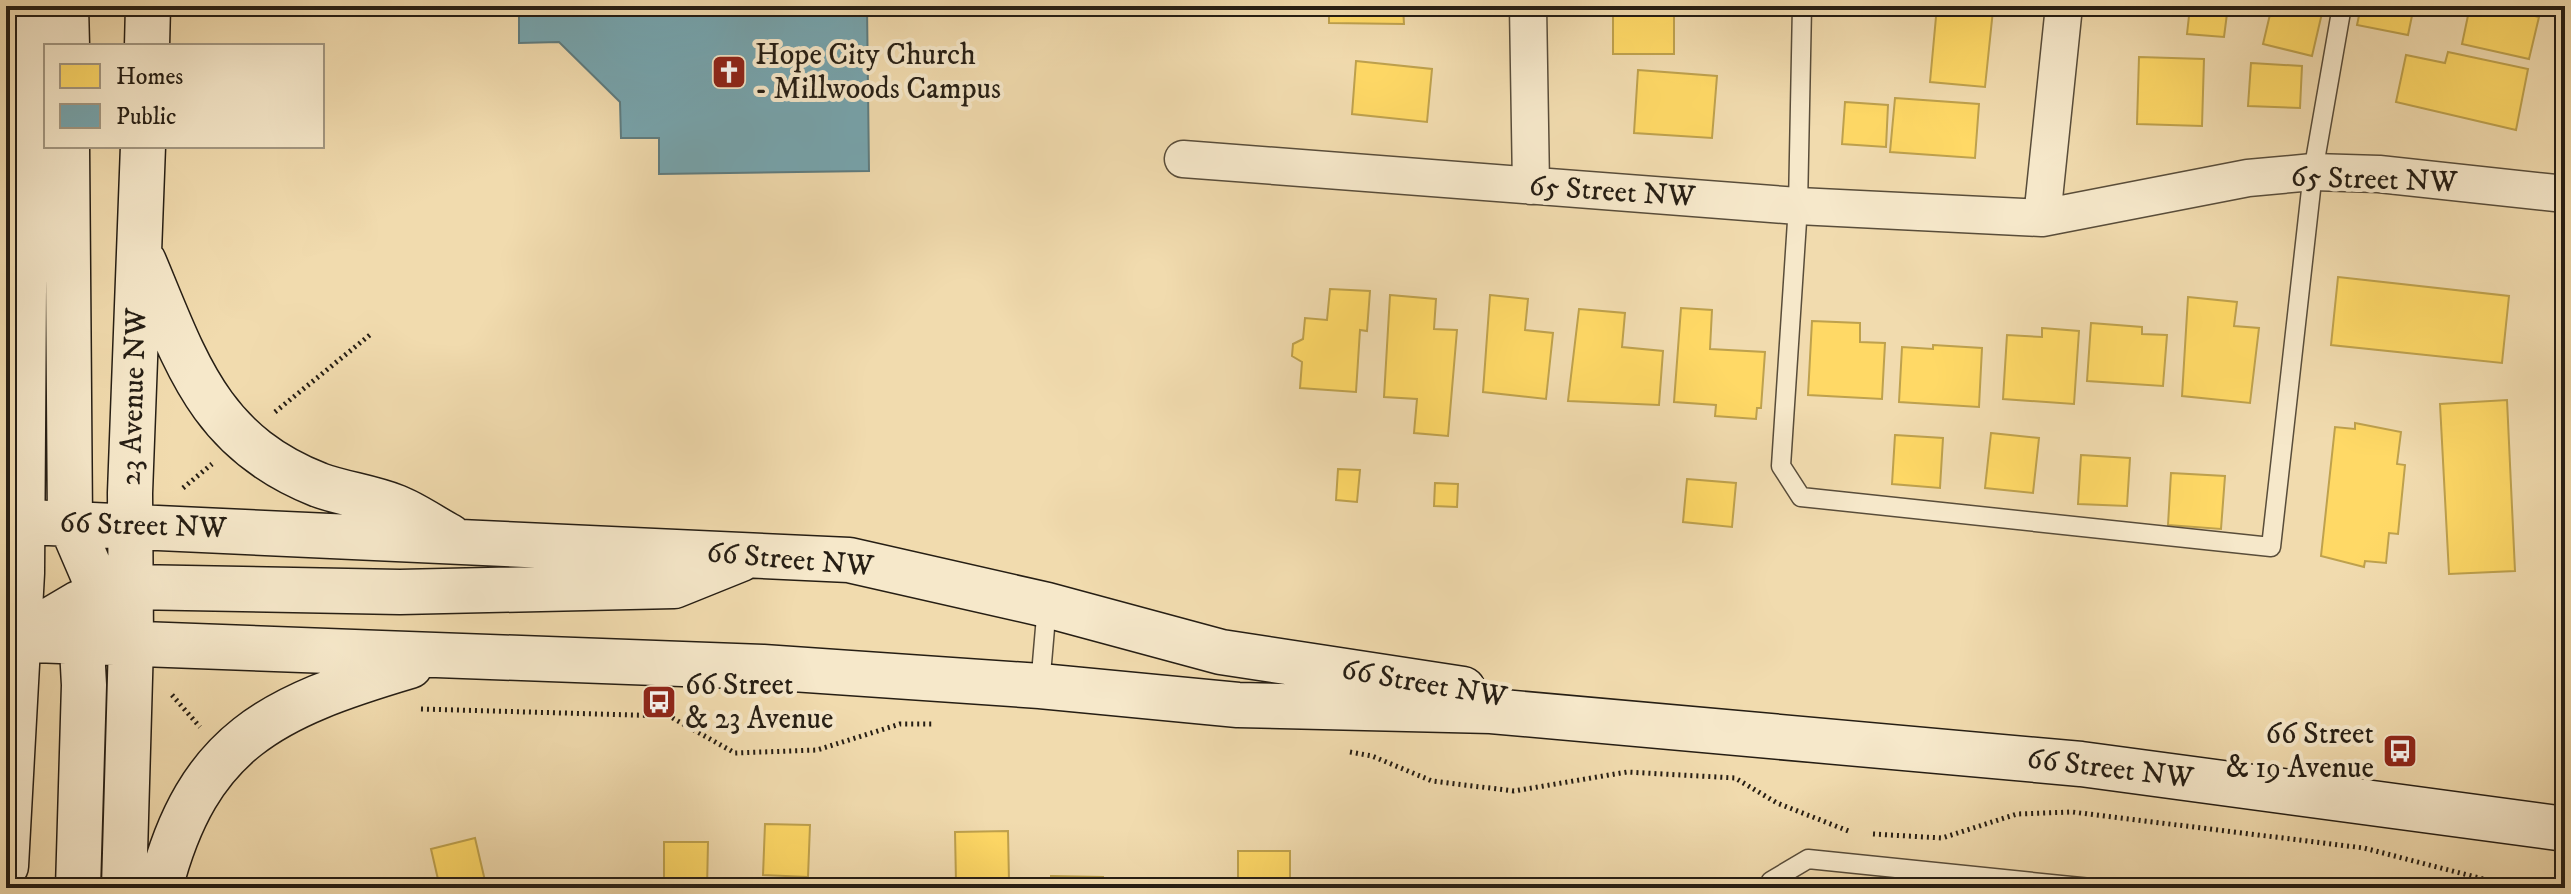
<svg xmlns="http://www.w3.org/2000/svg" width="2571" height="894" viewBox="0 0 2571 894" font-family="'IM FELL DW Pica',serif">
<rect width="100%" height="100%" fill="#f1dbae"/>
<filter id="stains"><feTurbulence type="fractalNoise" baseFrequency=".0025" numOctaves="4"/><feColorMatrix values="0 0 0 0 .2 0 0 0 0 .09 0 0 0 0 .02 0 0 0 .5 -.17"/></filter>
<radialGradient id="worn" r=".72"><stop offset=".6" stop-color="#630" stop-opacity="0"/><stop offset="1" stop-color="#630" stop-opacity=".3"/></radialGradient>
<!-- homes -->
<path fill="#ffd966" stroke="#bea14d" stroke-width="2" d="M1329 6H1436H1403L1404 24 1329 23Z
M1618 6H1674V54H1613V13H1618Z
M1937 6 1993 10 1985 87 1930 82Z
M2148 6H2228L2224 37 2187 34 2189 16 2147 12Z
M2272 6H2293L2322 13 2312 56 2263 44Z
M2361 6H2414L2408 35 2357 25Z
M2470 6H2525L2523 13 2539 17 2529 59 2462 44Z
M2448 52 2528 69 2516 130 2396 102 2406 55 2445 63Z
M2139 57 2204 59 2202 126 2137 124Z
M1356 61 1432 69 1427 122 1352 114Z
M2251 63 2302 66 2300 108 2248 106Z
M1638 70 1717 76 1712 138 1634 133Z
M1895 98 1979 104 1975 158 1890 152Z
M1845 102 1888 105 1886 147 1842 144Z
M2338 277 2509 296 2502 363 2331 345Z
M1330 289 1370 291 1367 331 1360 330 1356 392 1300 388 1302 362 1292 356 1293 344 1303 339 1305 318 1327 320Z
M1390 295 1436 299 1434 329 1457 330 1448 436 1414 433 1417 399 1384 397Z
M1490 295 1528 299 1525 330 1553 333 1546 399 1483 392Z
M2188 297 2237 302 2234 326 2259 328 2250 403 2182 396Z
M1681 308 1712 310 1710 349 1765 352 1761 408H1757L1756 419 1715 416 1716 405 1674 402Z
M1579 309 1625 313 1622 347 1663 351 1659 405 1568 401Z
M1812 321 1860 323V342L1885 343 1882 399 1808 395Z
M2091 323 2142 327V334L2167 335 2163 386 2087 381Z
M2042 328 2079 331 2074 404 2003 399 2007 335 2042 337Z
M1933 345 1982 348 1979 407 1899 402 1902 347 1933 349Z
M2507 400 2515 571 2449 574 2440 404Z
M2355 423 2401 432 2397 464 2405 465 2398 534 2389 533 2386 563 2365 561 2364 567 2321 556 2335 427 2355 429Z
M1991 433 2039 438 2033 493 1985 488Z
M1895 435 1943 438 1940 488 1892 484Z
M2081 455 2130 458 2127 506 2078 504Z
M1338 469 1360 470 1357 502 1336 500Z
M2171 473 2225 476 2221 529 2168 525Z
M1687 479 1736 483 1732 527 1683 522Z
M1435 483 1458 484 1457 507 1434 506Z
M765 824 810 825 808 877 763 875Z
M1008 831 1009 881 956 882 955 832Z
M475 838 486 885 440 888 431 849Z
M664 842H708L707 888H664Z
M1238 851H1290V888H1238Z
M1051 876 1103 877V888H1051Z
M1419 881 1435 882V888H1419Z"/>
<!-- public -->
<path fill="#76a5af" stroke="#5e7c80" stroke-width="2" d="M519 6H867L869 171 659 174V138H621L620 102 559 42 519 43Z"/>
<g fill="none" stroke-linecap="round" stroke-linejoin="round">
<!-- service casing -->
<g stroke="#594d3a" stroke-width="21">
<path id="service" d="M1802 6 1798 206 1781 466 1801 497 2271 547 2313 172 2342 6
M1040 686 1047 605
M1771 888V881L1808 859 2091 888"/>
</g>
<!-- minor casing -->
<g stroke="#594d3a" stroke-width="39">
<path id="minor" d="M1528 6 1531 186
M1183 159 1798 206 2042 218 2248 178 2313 172 2379 174 2565 194
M2042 218 2064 6"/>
</g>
<!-- secondary casing -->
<g stroke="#261e14" stroke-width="47">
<path id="secondary" d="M66 6 67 46
M147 46 148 6
M67 146 70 522 101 594 118 620
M144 262C186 362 209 442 319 485 344 494 371 497 396 507 414 514 432 527 449 536
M6 521 849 560 1047 605 1221 652 1463 689
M6 639 763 667 1040 686 1238 705 1491 711 2081 764 2565 829
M18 639 79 603 131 587 400 592 674 586 741 559
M6 866 22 573 26 6
M78 888 84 685 80 611
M124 888 131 643 130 493 143 146
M160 888C198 740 272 707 410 666"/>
</g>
<!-- path -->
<path stroke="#261e14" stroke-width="5" stroke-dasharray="2 4" stroke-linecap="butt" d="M275 412 371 334
M183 488 212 464
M172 695 200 727
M421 709 669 716 735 753 817 750 900 724H933
M1350 752 1372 756 1432 781 1514 791 1627 772 1735 778 1777 803 1851 832
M1873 834 1942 838 2017 814 2072 812 2364 848 2506 885 2565 887"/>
<!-- service -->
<use href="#service" stroke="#f6e8ca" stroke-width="18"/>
<!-- minor -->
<use href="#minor" stroke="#f6e8ca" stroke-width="36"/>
<!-- secondary -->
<use href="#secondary" stroke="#f6e8ca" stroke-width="44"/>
</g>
<!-- icons -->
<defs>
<g id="church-square" transform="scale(1.8)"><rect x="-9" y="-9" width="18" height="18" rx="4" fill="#8f2418" stroke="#f6e8ca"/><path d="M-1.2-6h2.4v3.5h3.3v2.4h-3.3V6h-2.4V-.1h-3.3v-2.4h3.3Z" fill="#fff"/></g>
<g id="bus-square" transform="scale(1.8)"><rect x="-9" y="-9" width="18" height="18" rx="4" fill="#8f2418" stroke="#f6e8ca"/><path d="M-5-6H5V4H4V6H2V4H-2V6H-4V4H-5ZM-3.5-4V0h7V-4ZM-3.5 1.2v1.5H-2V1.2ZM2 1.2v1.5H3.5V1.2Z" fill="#fff"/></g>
</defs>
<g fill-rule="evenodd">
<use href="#church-square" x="729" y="72"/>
<use href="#bus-square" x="659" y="702"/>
<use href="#bus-square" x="2400" y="751"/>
</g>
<g text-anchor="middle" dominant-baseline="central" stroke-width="8" stroke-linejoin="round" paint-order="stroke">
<!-- poi labels -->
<g font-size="30" fill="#261e14" stroke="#f6e8ca" text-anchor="start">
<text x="755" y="55">Hope City Church<tspan x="755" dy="34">- Millwoods Campus</tspan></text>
<text x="685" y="685">66 Street<tspan x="685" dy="34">&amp; 23 Avenue</tspan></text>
<text x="2374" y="734" text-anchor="end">66 Street<tspan x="2374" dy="34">&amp; 19 Avenue</tspan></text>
</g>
<!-- street labels -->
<g font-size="30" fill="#261e14" stroke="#f6e8ca">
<text transform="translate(2374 180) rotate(2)">65 Street NW</text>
<text transform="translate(1612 192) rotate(4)">65 Street NW</text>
<text transform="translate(134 397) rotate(-88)">23 Avenue NW</text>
<text transform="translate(143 526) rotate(2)">66 Street NW</text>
<text transform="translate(790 560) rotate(5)">66 Street NW</text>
<text transform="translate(1424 684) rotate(10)">66 Street NW</text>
<text transform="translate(2110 769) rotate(7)">66 Street NW</text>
</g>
</g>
<!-- margin -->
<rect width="2571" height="894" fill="none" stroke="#f1dbae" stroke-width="32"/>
<rect x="8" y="8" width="2555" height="878" fill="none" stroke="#261e14" stroke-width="4"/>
<rect x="16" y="16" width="2539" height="862" fill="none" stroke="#261e14" stroke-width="2"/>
<!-- legend -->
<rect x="44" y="44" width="280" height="104" fill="#f6e8ca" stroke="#a39781" stroke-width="2"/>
<rect x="60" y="64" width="40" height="24" fill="#ffd966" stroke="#a39781" stroke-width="2"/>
<text x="116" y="84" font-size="24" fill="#261e14">Homes</text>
<rect x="60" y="104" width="40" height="24" fill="#76a5af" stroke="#a39781" stroke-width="2"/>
<text x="116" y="124" font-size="24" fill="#261e14">Public</text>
<rect width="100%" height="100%" filter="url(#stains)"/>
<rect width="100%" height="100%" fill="url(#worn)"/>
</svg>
